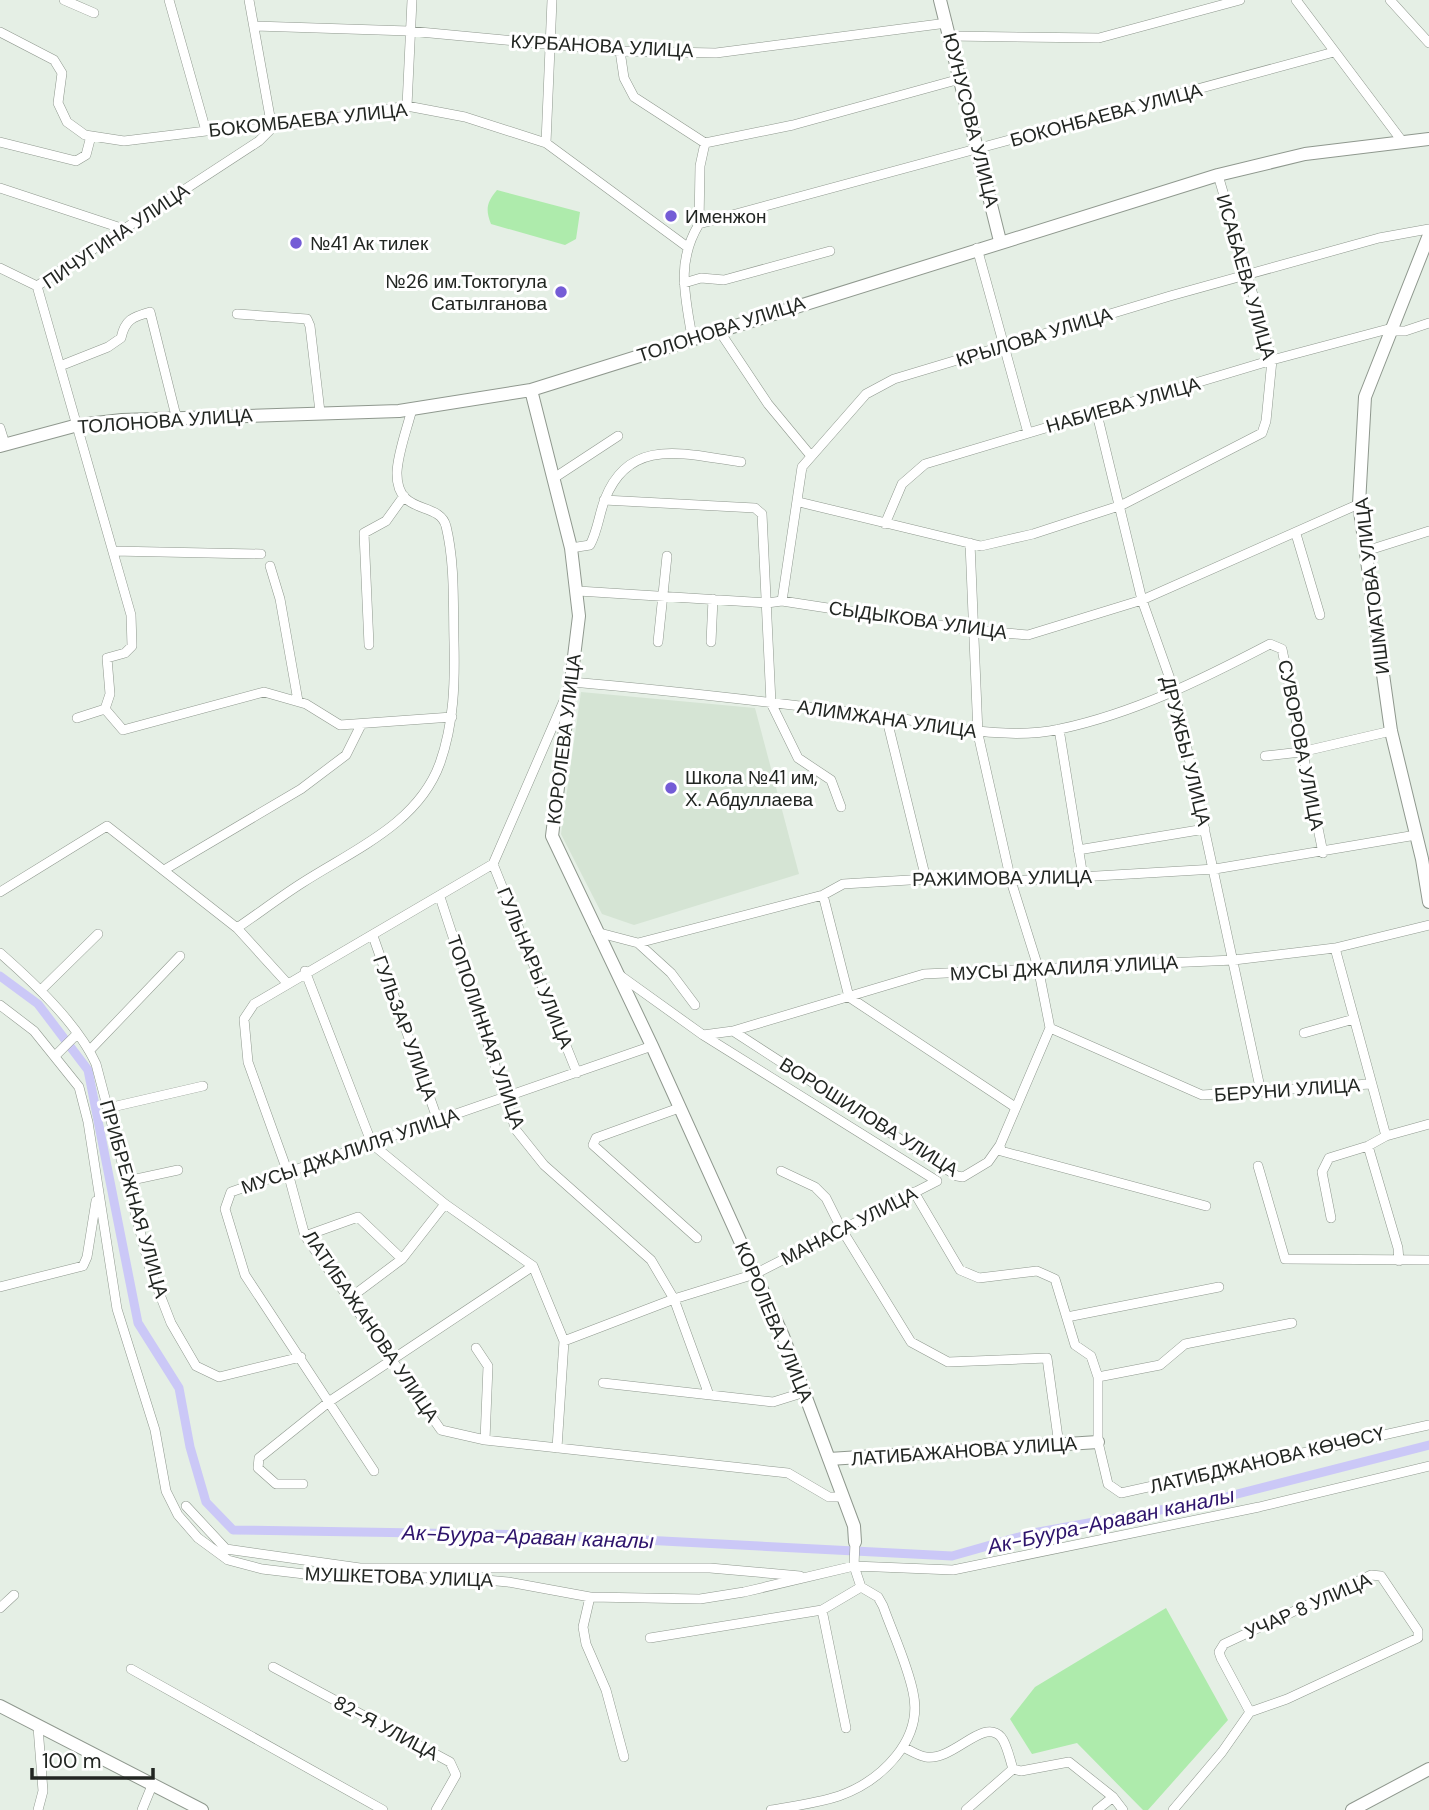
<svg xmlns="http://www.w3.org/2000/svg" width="1429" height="1810" viewBox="0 0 1429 1810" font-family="'DM Sans',sans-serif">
<rect width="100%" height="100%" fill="#e5efe5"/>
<!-- built -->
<path fill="#d5e4d4" d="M581 692 755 708 799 874 634 925 602 914 561 834Z"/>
<!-- green -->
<path fill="#aeebac" d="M497 190 580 212 576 239 565 245 491 224C485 209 487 202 497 190Z
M1166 1608 1228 1720 1148 1810H1143L1077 1743 1032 1754 1010 1719 1035 1687Z"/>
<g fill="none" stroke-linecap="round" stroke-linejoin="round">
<!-- canal -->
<path stroke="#cbc8f7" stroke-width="9" d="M0 976 38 1004 88 1070 138 1323 179 1388 190 1447 206 1502 233 1530 547 1535 952 1556 1033 1533 1210 1501 1429 1445"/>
<!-- street casing -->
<g stroke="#8f988e" stroke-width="10">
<path id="street" d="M64 0 94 13
M169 0 206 131
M1296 0 1402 141
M1390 0 1429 43
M255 26 409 31 620 51 716 53 947 23
M0 32 54 60 62 73 58 103 67 122 85 135 124 141 206 131 272 128 407 106 465 117 546 143 686 246
M950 36 1099 38 1240 0
M620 51 624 78 634 97 705 143 793 125 960 79
M407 106 412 0
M0 142 76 161 86 155 91 136
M546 143 552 0
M0 188 124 229
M699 224 700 166 705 143
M977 248 1028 433
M0 268 37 286
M684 283 701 278 724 280 830 251
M37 286 131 615 132 646 125 653 107 658 110 694 105 709 77 718
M37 286 259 141 272 128 249 0
M237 314 307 319 310 326 320 412
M718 329 768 404 811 456
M1391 331H1405L1429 323
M692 337C685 295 676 262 699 224L1334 52
M60 366 108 347 121 338C125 320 132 317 150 312L176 416
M1097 414 1142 600 1175 693 1261 1092
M0 428 5 444
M554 478 618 436
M604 500 755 508 762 514 771 703 798 758 831 780 841 807
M799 502 981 546 1033 534 1122 505 1262 433 1266 421 1272 360 1218 175
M885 524 902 484 925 464 1272 360 1392 328
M1296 534 1320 615
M571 548 590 545C598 530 599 514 605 499 630 435 687 455 741 462
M113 551 261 554
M1366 551 1429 531
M270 566 280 599 298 701
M578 591 767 603 782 601 971 630 1028 635 1142 600 1359 504
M782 601 802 467 866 394 894 379 1170 296 1379 238 1429 229
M658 642 667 556
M711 642 713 599
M369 645 364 533 386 521 404 496
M105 709 123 730 264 692 306 704 340 725 452 717
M886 716 926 879
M1059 729 1083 877
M1265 756 1301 752 1391 731
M1078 850 1205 829
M493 864 577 1073
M164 870 301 789 346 755 361 725
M0 892 107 826 237 928 287 983
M823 895 849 997 1015 1107
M440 897 516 1130 544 1165 651 1260 674 1299 709 1395
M237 928C259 913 280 897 302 883 353 850 418 824 440 763 454 723 455 683 454 642 453 603 455 563 446 526 439 500 396 517 397 472 398 452 407 429 412 409
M596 932 638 943 823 895 843 884 926 879 1011 881 1215 869 1416 835
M373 936 438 1121
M638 943 671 973 695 1005
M1335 948 1386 1136
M0 953C33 982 78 1024 96 1064L150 1269 171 1323 196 1366 219 1377 301 1357
M305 971 372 1144 445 1204 533 1266 564 1341 557 1448
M618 974 703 1035 937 1181
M41 990 98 934
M0 1005 34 1031 79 1087 88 1122 117 1309 155 1430 166 1491 178 1515 198 1538 228 1560 262 1569 330 1577 464 1578 508 1582 590 1597 700 1599 744 1592 854 1566 953 1570 1259 1507 1429 1466
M1050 1028 1202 1095 1370 1084
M733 1031 957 1176 963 1177 988 1162 1000 1145 1050 1028 1038 967 1011 881 978 734 970 543
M1304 1033 1354 1019
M703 1035 733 1031 924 974 1234 960 1335 948 1429 925
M90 1050 180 956
M56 1055 76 1035
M108 1108 203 1086
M679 1108 596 1138 593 1145 697 1238
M1000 1145 1001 1151 1206 1206
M1368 1146 1398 1248 1399 1261
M1258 1166 1285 1259 1429 1260
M781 1171 815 1187 826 1198 842 1230 911 1342 948 1362 1047 1358 1059 1445
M127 1181 178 1170
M914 1192 960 1270 979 1278 1037 1271 1055 1279 1075 1345 1091 1356 1098 1377V1442L1108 1484 1121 1493 1429 1425
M1331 1218 1322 1172 1329 1158 1368 1146 1386 1136 1429 1124
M305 1236 358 1217 402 1259
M0 1287 83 1266 87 1257 96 1201
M350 1298 402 1259 445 1204
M1067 1317 1219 1287
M564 1341 674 1299 755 1274 937 1181
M476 1348 488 1366 485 1440
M1098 1377 1160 1365 1185 1344 1292 1323
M603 1383 773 1402 805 1392
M374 1471 245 1275 225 1209 231 1192 652 1046
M303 1484H276L258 1468 259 1458 330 1401 533 1266
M844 1497H829L788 1473 485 1440 441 1430 305 1236 288 1173 248 1062 244 1019 254 1004 493 864 572 682C676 691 779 703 882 716 941 723 1000 742 1060 729 1135 713 1203 679 1270 644L1282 649 1323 853
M186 1506 226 1549 360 1568H710L800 1576
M590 1597 583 1627 586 1644 606 1690 624 1757
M0 1608 14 1595
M822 1610 846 1728
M650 1638 822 1610 861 1587
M273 1667 450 1762 456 1775 436 1810
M131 1669 383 1810
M38 1727 43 1791 38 1810
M905 1748C911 1751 919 1756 926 1757 954 1761 983 1717 1001 1737 1007 1744 1010 1760 1013 1769L1021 1771 1069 1762 1113 1797 1123 1810
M142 1810 153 1783
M771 1810C794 1806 818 1803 839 1796 881 1781 924 1740 913 1692 907 1663 893 1634 883 1606L878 1597 861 1587 854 1566 855 1542
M966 1810 1013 1769
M1097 1810 1113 1797
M1173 1810 1222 1752 1250 1712 1287 1699 1418 1638V1631L1381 1576 1371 1575 1224 1644 1219 1652 1221 1658 1250 1712"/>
</g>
<!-- secondary casing -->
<g stroke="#8f988e" stroke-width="14">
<path id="secondary" d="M940 0 1000 241
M1429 235 1365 397 1359 504 1391 731 1422 859 1429 902
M531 390 571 548 579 616 552 836 652 1046 783 1336 854 1526 855 1542
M0 446 78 425 122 420 399 411 531 390 1218 175 1305 154 1429 139
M829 1459 1098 1442
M0 1706 202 1810
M1352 1810 1429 1769"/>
</g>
<!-- street -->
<use href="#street" stroke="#fff" stroke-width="9"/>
<!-- secondary -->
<use href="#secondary" stroke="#fff" stroke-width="12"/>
</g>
<!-- markers -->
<g fill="#745cd6" stroke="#fff" stroke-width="2.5">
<circle cx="671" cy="216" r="7"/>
<circle cx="296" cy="243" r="7"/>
<circle cx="561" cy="292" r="7"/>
<circle cx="671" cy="788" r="7"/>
</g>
<g text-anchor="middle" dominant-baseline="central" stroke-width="6" stroke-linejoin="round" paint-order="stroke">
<!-- street labels -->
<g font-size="19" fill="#222622" stroke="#fff">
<text transform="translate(602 46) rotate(3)">КУРБАНОВА УЛИЦА</text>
<text transform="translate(1106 115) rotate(-15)">БОКОНБАЕВА УЛИЦА</text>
<text transform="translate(308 120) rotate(-6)">БОКОМБАЕВА УЛИЦА</text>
<text transform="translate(971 120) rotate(76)">ЮУНУСОВА УЛИЦА</text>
<text transform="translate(116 236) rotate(-34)">ПИЧУГИНА УЛИЦА</text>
<text transform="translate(1246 277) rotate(74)">ИСАБАЕВА УЛИЦА</text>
<text transform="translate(721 329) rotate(-18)">ТОЛОНОВА УЛИЦА</text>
<text transform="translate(1034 337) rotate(-17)">КРЫЛОВА УЛИЦА</text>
<text transform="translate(1123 405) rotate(-16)">НАБИЕВА УЛИЦА</text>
<text transform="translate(165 421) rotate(-4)">ТОЛОНОВА УЛИЦА</text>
<text transform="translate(1372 586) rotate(-97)">ИШМАТОВА УЛИЦА</text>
<text transform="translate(918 620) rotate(8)">СЫДЫКОВА УЛИЦА</text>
<text transform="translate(887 719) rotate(8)">АЛИМЖАНА УЛИЦА</text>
<text transform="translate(564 739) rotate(-83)">КОРОЛЕВА УЛИЦА</text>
<text transform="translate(1301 745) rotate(79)">СУВОРОВА УЛИЦА</text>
<text transform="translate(1186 751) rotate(76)">ДРУЖБЫ УЛИЦА</text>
<text transform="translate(1002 878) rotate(-1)">РАЖИМОВА УЛИЦА</text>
<text transform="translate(535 968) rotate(68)">ГУЛЬНАРЫ УЛИЦА</text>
<text transform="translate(1064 968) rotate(-3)">МУСЫ ДЖАЛИЛЯ УЛИЦА</text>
<text transform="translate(405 1028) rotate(70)">ГУЛЬЗАР УЛИЦА</text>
<text transform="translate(486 1032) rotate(71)">ТОПОЛИННАЯ УЛИЦА</text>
<text transform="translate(1287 1090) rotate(-4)">БЕРУНИ УЛИЦА</text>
<text transform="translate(869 1117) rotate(32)">ВОРОШИЛОВА УЛИЦА</text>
<text transform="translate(350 1151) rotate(-19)">МУСЫ ДЖАЛИЛЯ УЛИЦА</text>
<text transform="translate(134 1199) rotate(74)">ПРИБРЕЖНАЯ УЛИЦА</text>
<text transform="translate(849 1226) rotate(-27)">МАНАСА УЛИЦА</text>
<text transform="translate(774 1322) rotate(67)">КОРОЛЕВА УЛИЦА</text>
<text transform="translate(371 1326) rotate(56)">ЛАТИБАЖАНОВА УЛИЦА</text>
<text transform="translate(964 1451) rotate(-4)">ЛАТИБАЖАНОВА УЛИЦА</text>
<text transform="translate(1267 1460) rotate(-13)">ЛАТИБДЖАНОВА КӨЧӨСҮ</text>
<text transform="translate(399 1577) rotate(2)">МУШКЕТОВА УЛИЦА</text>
<text transform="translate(1308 1606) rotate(-24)">УЧАР 8 УЛИЦА</text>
<text transform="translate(386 1728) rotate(28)">82-Я УЛИЦА</text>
</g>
<!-- poi labels -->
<g font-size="19" fill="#222622" stroke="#fff" text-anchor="start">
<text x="685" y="216">Именжон</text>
<text x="310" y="243">№41 Ак тилек</text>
<text x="547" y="281" text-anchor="end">№26 им.Токтогула<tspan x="547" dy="22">Сатылганова</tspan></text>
<text x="685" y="777">Школа №41 им,<tspan x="685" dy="22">Х. Абдуллаева</tspan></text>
</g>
<!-- water labels -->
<g font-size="21" font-style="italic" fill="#2e146c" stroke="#fff">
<text transform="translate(1111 1521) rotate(-12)">Ак-Буура-Араван каналы</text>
<text transform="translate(528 1537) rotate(2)">Ак-Буура-Араван каналы</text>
</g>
</g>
<!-- scale -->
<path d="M32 1768v10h121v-10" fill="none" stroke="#222622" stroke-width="3.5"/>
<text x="42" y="1768" font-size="21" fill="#222622" stroke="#ffffff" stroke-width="5" paint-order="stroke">100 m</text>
</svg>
